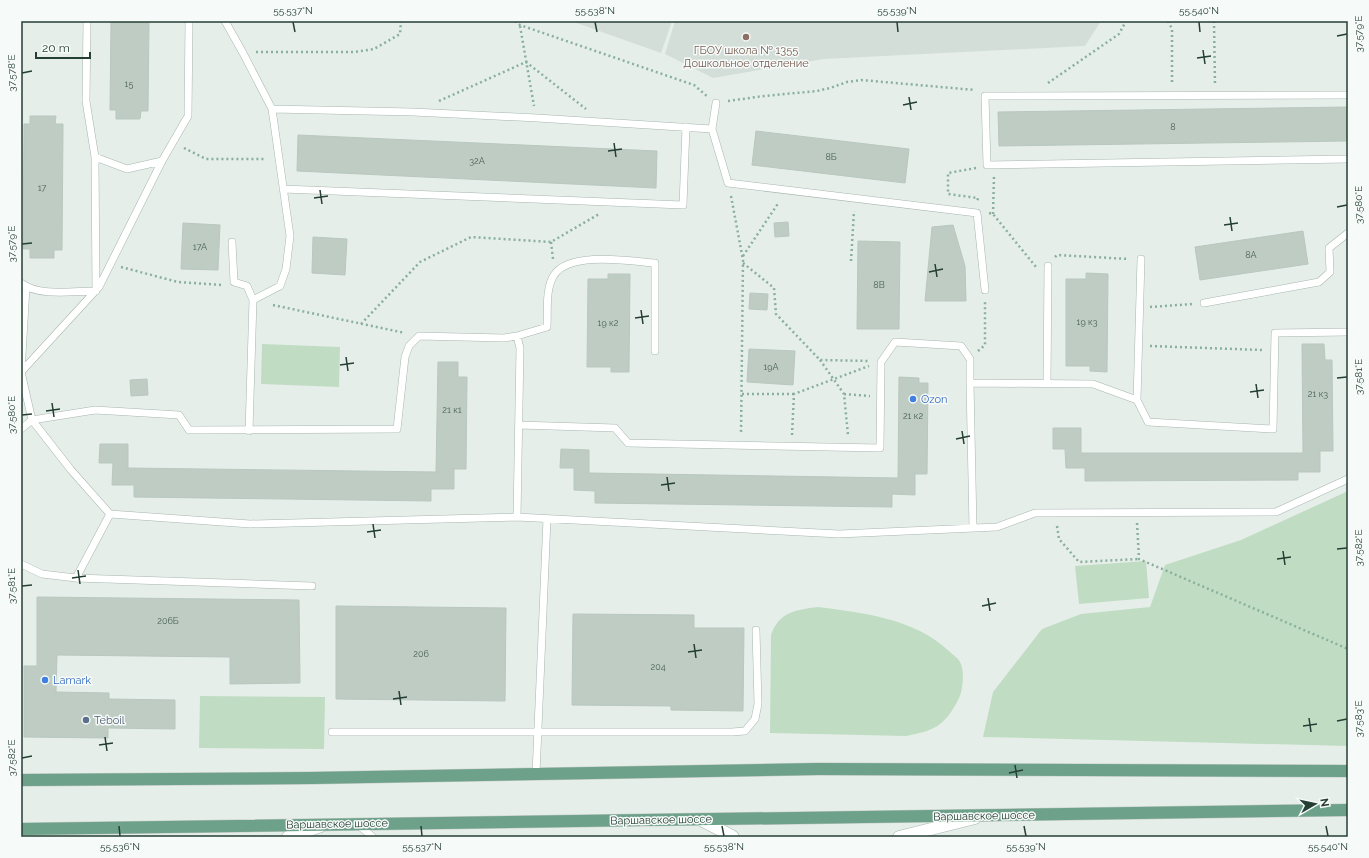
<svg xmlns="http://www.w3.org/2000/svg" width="1369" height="858" viewBox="0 0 1369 858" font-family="Raleway,sans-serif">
<rect width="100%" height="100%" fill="#e6eee9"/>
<!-- built -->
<path fill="#d4ded8" d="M571 21H672L661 53Z
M675 21H1101L1085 46 824 59 713 78 665 54Z"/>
<!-- green -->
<path fill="#c0ddc3" d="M262 344 340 347 339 387 261 384Z
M1348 491V746L983 737 993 692 1042 629 1081 614 1150 607 1165 565 1241 540Z
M1146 561 1149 598 1079 604 1075 566Z
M818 607C863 613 914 618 949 651 952 654 958 658 960 662 965 670 963 692 958 700 945 726 933 731 906 736L770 733 771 635C779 612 795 610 818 607Z
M200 696 325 697 324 749 199 748Z"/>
<!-- building -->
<path fill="#beccc4" stroke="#b8c7bf" d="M111 21H149L148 111H141L140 119H116V110H110Z
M1348 107V141L999 146 998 112Z
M30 116H56L55 124H63L62 250H54V258H30V249H23L24 124H30Z
M756 131 909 149 905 183 752 165Z
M298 135 657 151 656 188 297 171Z
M788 222 789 236 775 237 774 223Z
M183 223 220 225 218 270 181 269Z
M953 225 965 266 966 301H925L932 227Z
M1303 231 1308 264 1200 280 1195 247Z
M313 237 347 239 345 275 312 273Z
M858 241 900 242 899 329H857Z
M1086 273 1108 274 1107 372 1090 371V366H1066V279H1086Z
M608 274H630L629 372H611V367H587L588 279H608Z
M750 293 768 294 767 310 749 309Z
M1302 344H1324L1325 360H1332L1333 451H1320V472H1298V480L1085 481V468H1066L1065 449H1053V428H1081V453H1303Z
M749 349 795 351 793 385 747 382Z
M438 362H458V377H467L466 469H454V489H431V501L134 497V485H112L113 463H99L100 444H128V468L436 472Z
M899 377 919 378V383H928L927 474H915V495L892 494V507L595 503V491L574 490V468H560L561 449 589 450V473L898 478Z
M147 379 148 395 131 396 130 380Z
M37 597 299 600 300 683 230 684V657L57 655 56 692 109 693V699L175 700V729L108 728V738L24 737V666H37Z
M336 606 506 608 505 701 336 699Z
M573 614 694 615V628H744L743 711 671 710V706L572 705Z"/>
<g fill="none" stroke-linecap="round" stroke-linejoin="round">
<!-- lane casing -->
<g stroke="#a8b6af" stroke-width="8">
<path id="lane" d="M87 21 86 101 95 157 127 169 162 161
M189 21 188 116 162 161 99 287 21 372 32 420 71 470 110 514 250 524 517 517 839 534 997 527 1035 513 1276 512 1348 479
M225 21 243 53 272 109 290 236 286 269 280 286 253 300 249 431
M1348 95 985 96 987 165 1348 159
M272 109 413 112 537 118 712 129 716 103
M712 129 728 183 977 213 985 290
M283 189 683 205 686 127
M232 242 234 282 247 286 253 300
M21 283C39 297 73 291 96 291L95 157
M1204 303 1319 282 1330 272 1329 248 1348 233
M517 336 547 327C548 311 545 289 554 275 570 251 630 261 655 263V351
M21 372 26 287
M1047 384 1048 266
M1137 400 1141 259
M519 425 615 428 628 443 880 448 881 362 895 342 961 346 970 359V383
M21 429 32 420 95 410 179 415 189 430 397 429 405 357 409 346 419 336 504 338 517 336 520 348 517 517
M973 528 970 383 1093 384 1137 400 1148 422 1273 429 1275 333 1348 332
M21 564 42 574 76 578 312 586
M76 578 110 514
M332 732H732L745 731 755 719 758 704 756 630
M536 774 547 519
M358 825 373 837"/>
</g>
<!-- street casing -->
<g stroke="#a8b6af" stroke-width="13">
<path id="street" d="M701 820 730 835 733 837
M899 837 975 818"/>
</g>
<!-- secondary casing -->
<g stroke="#a5b9af" stroke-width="13">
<path id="secondary" d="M288 837 321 826"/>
</g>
<!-- primary casing -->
<g stroke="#c2c9c6" stroke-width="13">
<path id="primary" d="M21 780 311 778 818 769 1348 771
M21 829 1348 810"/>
</g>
<!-- path -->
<path stroke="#88b09c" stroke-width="2.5" stroke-dasharray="2 3" stroke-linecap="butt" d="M515 21 520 25 694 85 708 97
M1168 21 1172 29V83
M1214 21 1215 84
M520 26 534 106
M256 52H355L374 49 400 34 401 21
M1048 83 1119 34 1126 21
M439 101 526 62 586 109
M728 101 764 96 817 91 830 88 847 82 861 80 975 90
M184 148 206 159H266
M976 168 948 173V194L978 198 977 202
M731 196 743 260 741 434
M989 213 993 214 1036 267
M993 214 994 176
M551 242 553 259
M743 256 779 202
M1055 257 1057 255 1129 259
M851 261 854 211
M743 263 774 288 776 314 820 360 870 361
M121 267 178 282 222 285
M273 305 405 333
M1150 307 1193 304
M361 324 420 262 471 237 551 242 599 214
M1150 346 1262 350
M978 351 985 345V300
M820 360 844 394 848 435
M742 394H794
M844 394 870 396
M792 435 794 394 869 366
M1137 523 1139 559 1348 649
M1057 526 1059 539 1079 562 1139 559"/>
<!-- lane -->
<use href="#lane" stroke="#fff" stroke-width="7"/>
<!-- street -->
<use href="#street" stroke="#fff" stroke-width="12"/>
<!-- secondary -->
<use href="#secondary" stroke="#fff" stroke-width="12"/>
<!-- primary -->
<use href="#primary" stroke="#6da18a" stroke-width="12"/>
</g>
<!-- ticks -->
<path fill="none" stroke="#253f34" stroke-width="1.5" d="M293 22 295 32M595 22 597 32M897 22 898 32M1199 22 1200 32M1337 36 1347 34M1203 50 1205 64M1197 58 1211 56M22 73 32 71M909 97 911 110M903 105 917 102M614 143 616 157M608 151 622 149M320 190 322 204M314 198 328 196M1337 207 1347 205M1230 217 1232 231M1224 225 1238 223M22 244 32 243M935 264 937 277M929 272 943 269M641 310 643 324M635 318 649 316M346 357 348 371M340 365 354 363M1337 378 1347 377M1256 384 1258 398M1250 392 1264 390M52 403 54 417M46 411 60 409M22 415 32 414M962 431 964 444M956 439 970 436M667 477 669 491M661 485 675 483M373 524 375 538M367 532 381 530M1337 549 1347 548M1283 551 1285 565M1277 559 1291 557M78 570 80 584M72 578 86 576M22 586 32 585M988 598 990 611M982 606 996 603M694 644 696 658M688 652 702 650M399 691 401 705M393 699 407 697M1309 718 1311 732M1337 721 1347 719M1303 726 1317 724M105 737 107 751M99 745 113 743M22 758 32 756M1015 765 1017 778M1009 773 1023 770M119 826 120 836M421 826 422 836M722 826 724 836M1024 826 1026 836M1326 826 1328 836"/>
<!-- markers -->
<circle fill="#8d6e63" stroke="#f6faf8" stroke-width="1.5" cx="746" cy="37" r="4"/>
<g fill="#3f7fe0" stroke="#f6faf8" stroke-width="1.5">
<circle cx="913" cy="399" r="4"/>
<circle cx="45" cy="680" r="4"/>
</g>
<circle fill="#5c6f8a" stroke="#f6faf8" stroke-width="1.5" cx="86" cy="720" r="4"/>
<g text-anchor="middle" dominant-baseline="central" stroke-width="3" stroke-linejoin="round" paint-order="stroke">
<!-- number labels -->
<g font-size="9" fill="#4b6258">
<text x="129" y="84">15</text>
<text x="1173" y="127">8</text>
<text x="831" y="157">8Б</text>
<text x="477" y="161">32А</text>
<text x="42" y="188">17</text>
<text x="200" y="247">17А</text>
<text x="1251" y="255">8А</text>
<text x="879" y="285">8В</text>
<text x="1087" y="322">19 к3</text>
<text x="608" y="323">19 к2</text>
<text x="771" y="367">19А</text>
<text x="1318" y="394">21 к3</text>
<text x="452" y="410">21 к1</text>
<text x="913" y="416">21 к2</text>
<text x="168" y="621">206Б</text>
<text x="421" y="654">206</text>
<text x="658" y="667">204</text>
</g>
<!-- education labels -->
<g font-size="11" fill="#785e54" stroke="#f6faf8">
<text x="746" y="50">ГБОУ школа № 1355<tspan x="746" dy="13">Дошкольное отделение</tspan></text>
</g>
<!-- shop labels -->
<g font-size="11" fill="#366cbe" stroke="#f6faf8" text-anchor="start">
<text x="921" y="399">Ozon</text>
<text x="53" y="680">Lamark</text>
</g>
<!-- service labels -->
<g font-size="11" fill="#4e5e75" stroke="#f6faf8" text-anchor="start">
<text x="94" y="720">Teboil</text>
</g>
<!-- street labels -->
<g font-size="11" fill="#253f34" stroke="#f6faf8">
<text transform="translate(984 816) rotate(-1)">Варшавское шоссе</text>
<text transform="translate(661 820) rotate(-1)">Варшавское шоссе</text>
<text transform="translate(337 824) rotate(-1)">Варшавское шоссе</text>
</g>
</g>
<!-- border -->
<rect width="1369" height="858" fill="none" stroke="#f6faf8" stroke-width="44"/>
<!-- north arrow -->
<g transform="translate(1315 804) rotate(81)" stroke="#f6faf8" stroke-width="3" paint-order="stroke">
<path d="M0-3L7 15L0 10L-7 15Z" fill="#253f34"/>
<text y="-6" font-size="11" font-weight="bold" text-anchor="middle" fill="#253f34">N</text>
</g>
<!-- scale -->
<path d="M36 52v6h54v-6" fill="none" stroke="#253f34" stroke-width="2"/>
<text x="42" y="52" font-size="12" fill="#253f34" stroke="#f6faf8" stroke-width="3" paint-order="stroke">20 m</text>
<rect x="22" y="22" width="1325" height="814" fill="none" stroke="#253f34" stroke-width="1.5"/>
<g font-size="10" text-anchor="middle" fill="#253f34">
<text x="293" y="14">55.537°N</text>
<text x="595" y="14">55.538°N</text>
<text x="897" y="14">55.539°N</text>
<text x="1199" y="14">55.540°N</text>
<text transform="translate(1358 34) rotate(-90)" y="4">37.579°E</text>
<text transform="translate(11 73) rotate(-90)" y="4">37.578°E</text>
<text transform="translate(1358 205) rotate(-90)" y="4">37.580°E</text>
<text transform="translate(11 244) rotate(-90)" y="4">37.579°E</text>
<text transform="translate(1358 377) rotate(-90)" y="4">37.581°E</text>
<text transform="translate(11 415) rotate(-90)" y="4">37.580°E</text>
<text transform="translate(1358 548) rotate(-90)" y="4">37.582°E</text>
<text transform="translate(11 586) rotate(-90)" y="4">37.581°E</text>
<text transform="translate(1358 719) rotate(-90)" y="4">37.583°E</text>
<text transform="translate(11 758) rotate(-90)" y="4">37.582°E</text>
<text x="120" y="850">55.536°N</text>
<text x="422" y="850">55.537°N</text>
<text x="724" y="850">55.538°N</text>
<text x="1026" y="850">55.539°N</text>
<text x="1328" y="850">55.540°N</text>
</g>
</svg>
